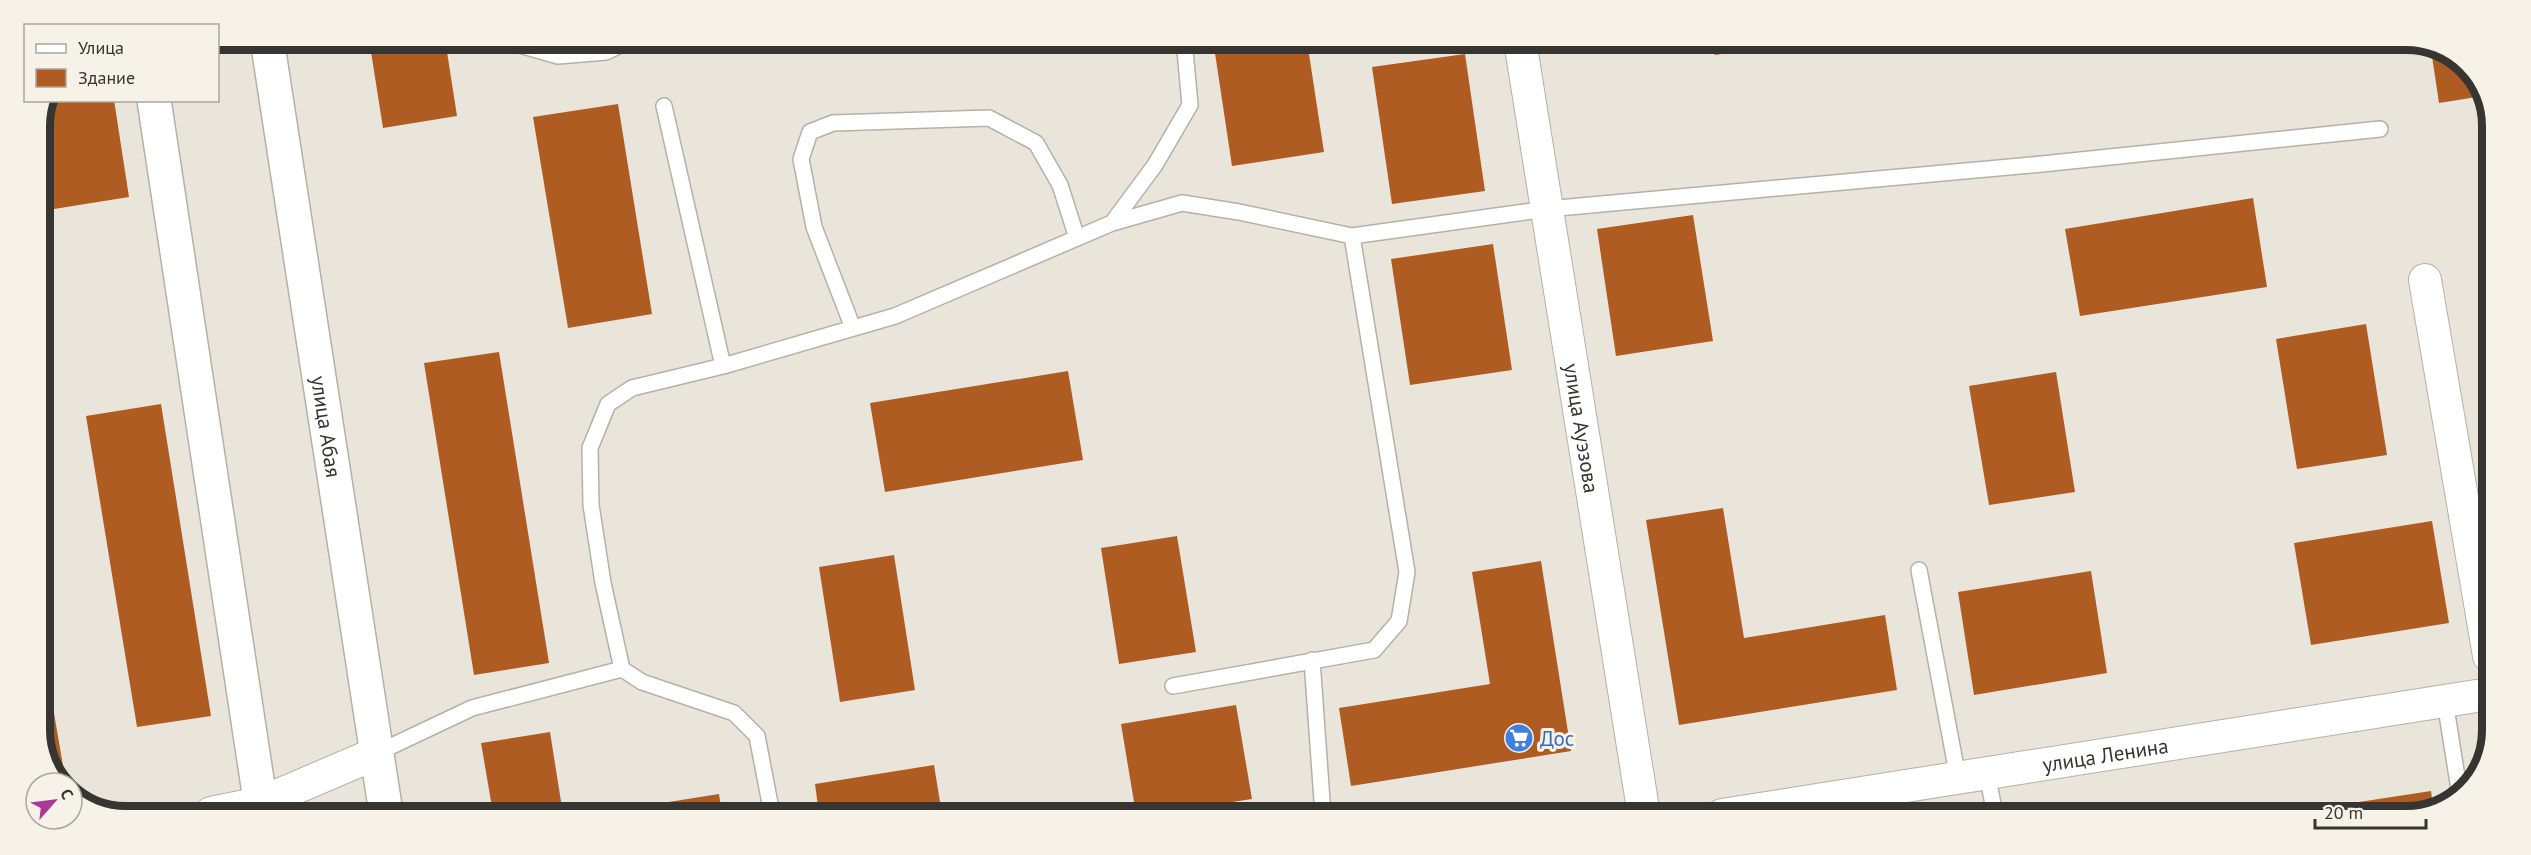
<svg xmlns="http://www.w3.org/2000/svg" width="2531" height="855" viewBox="0 0 2531 855" font-family="'PT Sans',sans-serif">
<rect width="100%" height="100%" fill="#e9e5db"/>
<!-- building -->
<path fill="#af5c23" d="M369 39H445L457 116 383 128Z
M1213 40 1307 41 1324 152 1232 166Z
M1713 41H1791V42L1715 55Z
M2430 43 2474 72 2483 96 2439 103Z
M1465 54 1485 191 1392 204 1372 67Z
M49 100H114L129 197 54 209 40 122Z
M618 104 652 314 568 328 533 117Z
M2253 198 2267 287 2080 316 2065 229Z
M1693 215 1713 341 1616 356 1597 229Z
M1493 244 1512 370 1410 385 1391 259Z
M2366 324 2387 455 2297 469 2276 339Z
M499 352 549 663 474 675 424 363Z
M1068 371 1083 460 885 492 870 403Z
M2056 372 2075 492 1989 505 1969 386Z
M161 404 211 716 137 727 86 416Z
M1723 508 1744 638 1885 615 1897 690 1679 725 1646 520Z
M2432 521 2449 623 2311 645 2294 543Z
M1177 536 1196 652 1119 664 1101 548Z
M894 555 915 690 840 702 819 567Z
M1541 561 1571 751 1351 786 1339 708 1490 684 1472 572Z
M2091 571 2107 673 1974 695 1958 592Z
M1236 705 1252 799 1155 814H1136L1121 724Z
M54 713 66 783H59L39 736V715Z
M550 732 563 814 493 813 481 743Z
M934 765 942 814H819L815 784Z
M2431 791 2433 807 2406 816H2361L2359 802Z
M719 794 722 814H606V812Z"/>
<g fill="none" stroke-linecap="round" stroke-linejoin="round">
<!-- lane casing -->
<g stroke="#b4b1a7" stroke-width="18">
<path id="lane" d="M499 39 558 56 606 52 631 40
M664 106 723 366
M1112 223 1155 165 1190 105 1184 40
M853 328 814 227 801 159 810 132 833 123 989 118 1036 143 1060 185 1077 238
M1919 570 1958 778
M1312 660 1323 815
M622 669 642 682 734 713 757 736 772 814
M1173 686 1374 650 1399 621 1407 572 1352 236
M2445 701 2460 796
M377 753 472 708 622 669 603 583 591 505 590 448 608 404 632 388 723 366 895 316 1112 223 1182 203 1239 212 1352 236 1547 209 2042 164 2380 129
M1987 773 1995 815"/>
</g>
<!-- street casing -->
<g stroke="#b4b1a7" stroke-width="34">
<g id="street">
<path id="s1" d="M1520 41 1644 815"/>
<path d="M2425 280 2489 656"/>
<path d="M211 813 260 803 377 753"/>
<path id="s2" d="M1722 815 2489 694"/>
</g>
</g>
<!-- secondary casing -->
<g stroke="#b4b1a7" stroke-width="36">
<g id="secondary">
<path id="s3" d="M267 39 386 813"/>
<path d="M154 100 262 813"/>
</g>
</g>
<!-- lane -->
<use href="#lane" stroke="#fff" stroke-width="15"/>
<!-- street -->
<use href="#street" stroke="#fff" stroke-width="32"/>
<!-- secondary -->
<use href="#secondary" stroke="#fff" stroke-width="33"/>
</g>
<!-- icons -->
<defs>
<g id="supermarket-disc" transform="scale(1.5)"><circle r="9.5" fill="#3f7fe0" stroke="#f6f2e8"/><path d="M-6-5.5h2.5l.6 2H6L4.5 2H-2.5L-4.4-4H-6ZM-1.5 3.2a1.3 1.3 0 1 0 .1 0ZM3 3.2a1.3 1.3 0 1 0 .1 0Z" fill="#fff"/></g>
</defs>
<g fill-rule="evenodd">
<use href="#supermarket-disc" x="1519" y="738"/>
</g>
<g text-anchor="middle" dominant-baseline="central" stroke-width="6" stroke-linejoin="round" paint-order="stroke">
<!-- street labels -->
<g font-size="21" fill="#373532" stroke="#f6f2e8">
<text stroke="none"><textPath href="#s3" startOffset="392">улица Абая</textPath></text>
<text stroke="none"><textPath href="#s1" startOffset="392">улица Ауэзова</textPath></text>
<text stroke="none"><textPath href="#s2" startOffset="388">улица Ленина</textPath></text>
</g>
<!-- shop labels -->
<g font-size="21" fill="#366cbe" stroke="#f6f2e8" text-anchor="start">
<text x="1540" y="738">Дос</text>
</g>
</g>
<!-- crop -->
<path d="M0 0H2531V855H0ZM126 50H2406A76 76 0 0 1 2482 126V730A76 76 0 0 1 2406 806H126A76 76 0 0 1 50 730V126A76 76 0 0 1 126 50Z" fill="#f6f2e8" fill-rule="evenodd"/>
<path fill="none" stroke="#373532" stroke-width="8" d="M126 50H2406A76 76 0 0 1 2482 126V730A76 76 0 0 1 2406 806H126A76 76 0 0 1 50 730V126A76 76 0 0 1 126 50Z"/>
<!-- legend -->
<rect x="24" y="24" width="195" height="78" fill="#f6f2e8" stroke="#aaa69f" stroke-width="1.5"/>
<rect x="36" y="44" width="30" height="9" fill="#ffffff" stroke="#aaa69f" stroke-width="1.5"/>
<text x="78" y="54" font-size="18" fill="#373532">Улица</text>
<rect x="36" y="69" width="30" height="18" fill="#af5c23" stroke="#aaa69f" stroke-width="1.5"/>
<text x="78" y="84" font-size="18" fill="#373532">Здание</text>
<!-- north arrow -->
<g transform="translate(54 801) rotate(62)"><circle r="28" fill="#f6f2e8" stroke="#aaa69f" stroke-width="1.5"/>
<path d="M0-4.5L10 22L0 15L-10 22Z" fill="#ab3a96"/>
<text y="-9" font-size="16" font-weight="bold" text-anchor="middle" fill="#373532">С</text>
</g>
<!-- scale -->
<path d="M2315 819v9h111v-9" fill="none" stroke="#373532" stroke-width="3"/>
<text x="2324" y="819" font-size="18" fill="#373532" stroke="#f6f2e8" stroke-width="4.5" paint-order="stroke">20 m</text>
</svg>
